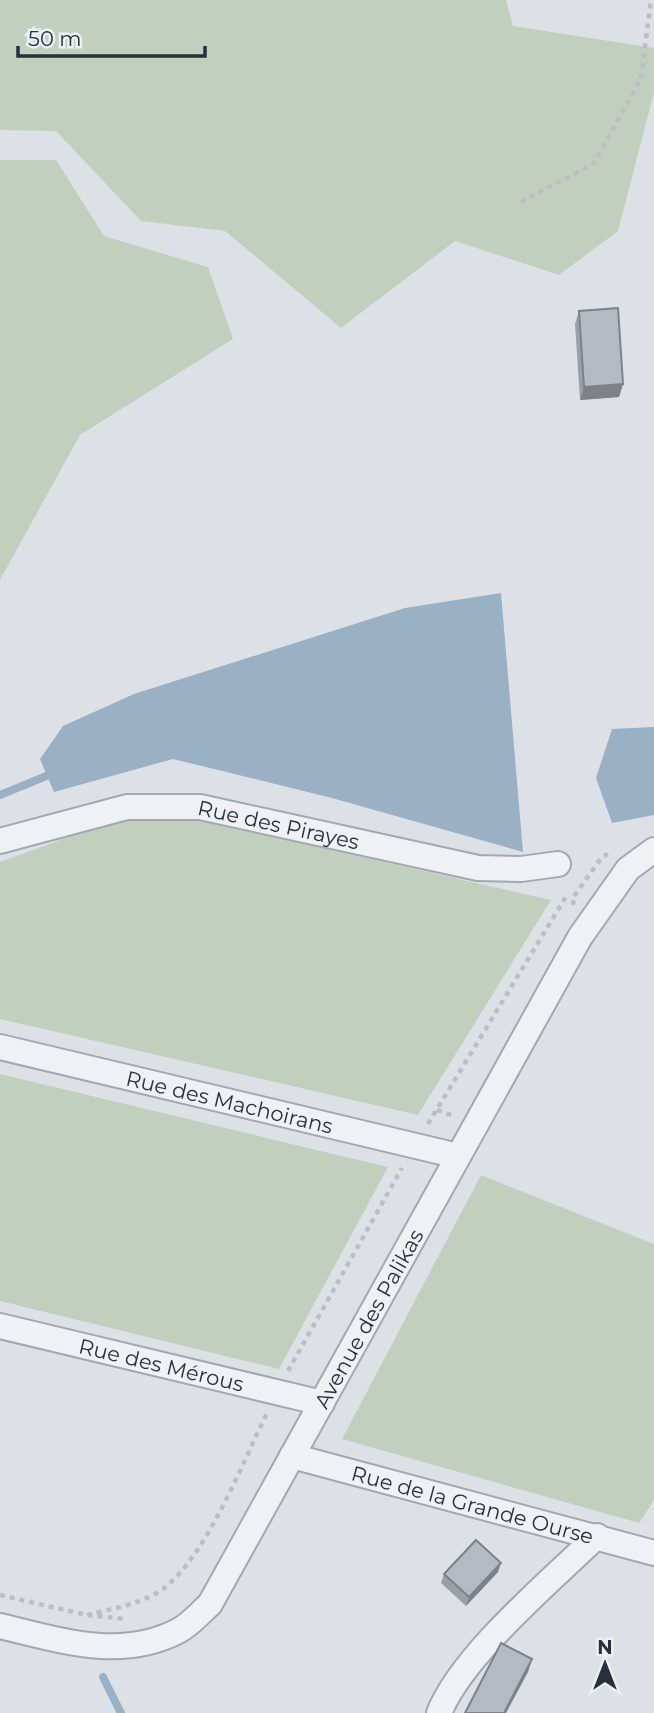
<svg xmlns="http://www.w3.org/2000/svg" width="654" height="1713" viewBox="0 0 654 1713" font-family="Montserrat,sans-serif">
<rect width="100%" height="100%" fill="#dde1e6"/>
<!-- green -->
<path fill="#c3cfbe" d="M0 0H506L513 26 654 48V92L618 231 559 275 455 241 341 328 225 231 141 221 56 131 0 130Z
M0 160H56L104 236 208 267 233 339 80 435 0 580Z
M190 818 551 900 418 1115 0 1019V862L112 821Z
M0 1074 388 1167 279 1369 0 1301Z
M481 1175 654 1244V1500L639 1523 342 1439Z"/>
<!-- water -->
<path fill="#99b0c5" d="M501 593 523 852 332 798 173 759 54 792 40 759 63 726 134 694 405 608Z
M654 727V815L612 823 596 778 612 729Z"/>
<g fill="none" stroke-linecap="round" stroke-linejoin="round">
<!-- stream -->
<path stroke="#99b0c5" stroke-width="8" d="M0 795 56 772
M103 1677 121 1713"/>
<!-- minor casing -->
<g stroke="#a3a8b0" stroke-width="28">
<g id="minor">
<path id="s1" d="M0 841 127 807H200L478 868 521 869 558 864"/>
<path id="s2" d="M0 1047 458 1156"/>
<path id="s3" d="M0 1326 322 1403"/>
<path id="s4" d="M292 1456 654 1553"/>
<path id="s5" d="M0 1626C60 1640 120 1661 178 1631 190 1625 200 1613 210 1604L580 937 628 869 654 850"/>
<path d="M439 1713C463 1654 550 1582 597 1536"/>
</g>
</g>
<!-- path -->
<path stroke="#bbbfc5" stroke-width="4.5" stroke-dasharray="5 5" stroke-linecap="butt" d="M521 202 594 163 641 78 651 0
M574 905 572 899 602 857 608 854
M437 1110 454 1116
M428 1124 567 895
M288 1371 402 1168
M0 1595 87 1615 126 1619
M87 1615C111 1609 142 1604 163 1589 207 1555 242 1464 267 1413"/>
<!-- minor -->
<use href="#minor" stroke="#eff1f5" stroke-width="24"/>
</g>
<!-- wall -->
<path fill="#9ba0a7" d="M579 311 623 384 619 397 580 400 575 324Z
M498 1572 466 1606 441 1583 444 1574Z"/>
<!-- shaded-wall -->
<path fill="#7e8288" d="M623 384 619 397 580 400 584 387Z
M501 1563 498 1572 466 1606 469 1597Z
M532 1659 528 1672 506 1713H504Z"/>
<!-- building -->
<path fill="#b4bac2" stroke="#7e8288" stroke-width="2" d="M618 308 623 384 584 387 579 311Z
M476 1540 501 1563 469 1597 444 1574Z
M501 1643 532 1659 504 1713H465Z"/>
<g text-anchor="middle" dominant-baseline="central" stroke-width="5" stroke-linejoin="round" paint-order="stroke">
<!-- street labels -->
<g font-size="21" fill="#27303c" stroke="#ecf0f4">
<text stroke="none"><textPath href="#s1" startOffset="285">Rue des Pirayes</textPath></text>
<text stroke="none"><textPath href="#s2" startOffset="236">Rue des Machoirans</textPath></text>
<text stroke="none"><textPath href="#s5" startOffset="551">Avenue des Palikas</textPath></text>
<text stroke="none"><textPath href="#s3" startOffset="166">Rue des Mérous</textPath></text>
<text stroke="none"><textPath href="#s4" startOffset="187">Rue de la Grande Ourse</textPath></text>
</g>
</g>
<!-- north arrow -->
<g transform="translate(605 1664)" stroke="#ecf0f4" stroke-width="5" paint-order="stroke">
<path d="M0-5L12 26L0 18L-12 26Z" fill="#27303c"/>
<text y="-10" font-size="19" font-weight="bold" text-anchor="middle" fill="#27303c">N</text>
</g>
<!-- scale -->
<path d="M18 46v10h187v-10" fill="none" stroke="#27303c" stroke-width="3.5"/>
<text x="28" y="46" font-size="21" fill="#27303c" stroke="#ecf0f4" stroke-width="5" paint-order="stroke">50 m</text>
</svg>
